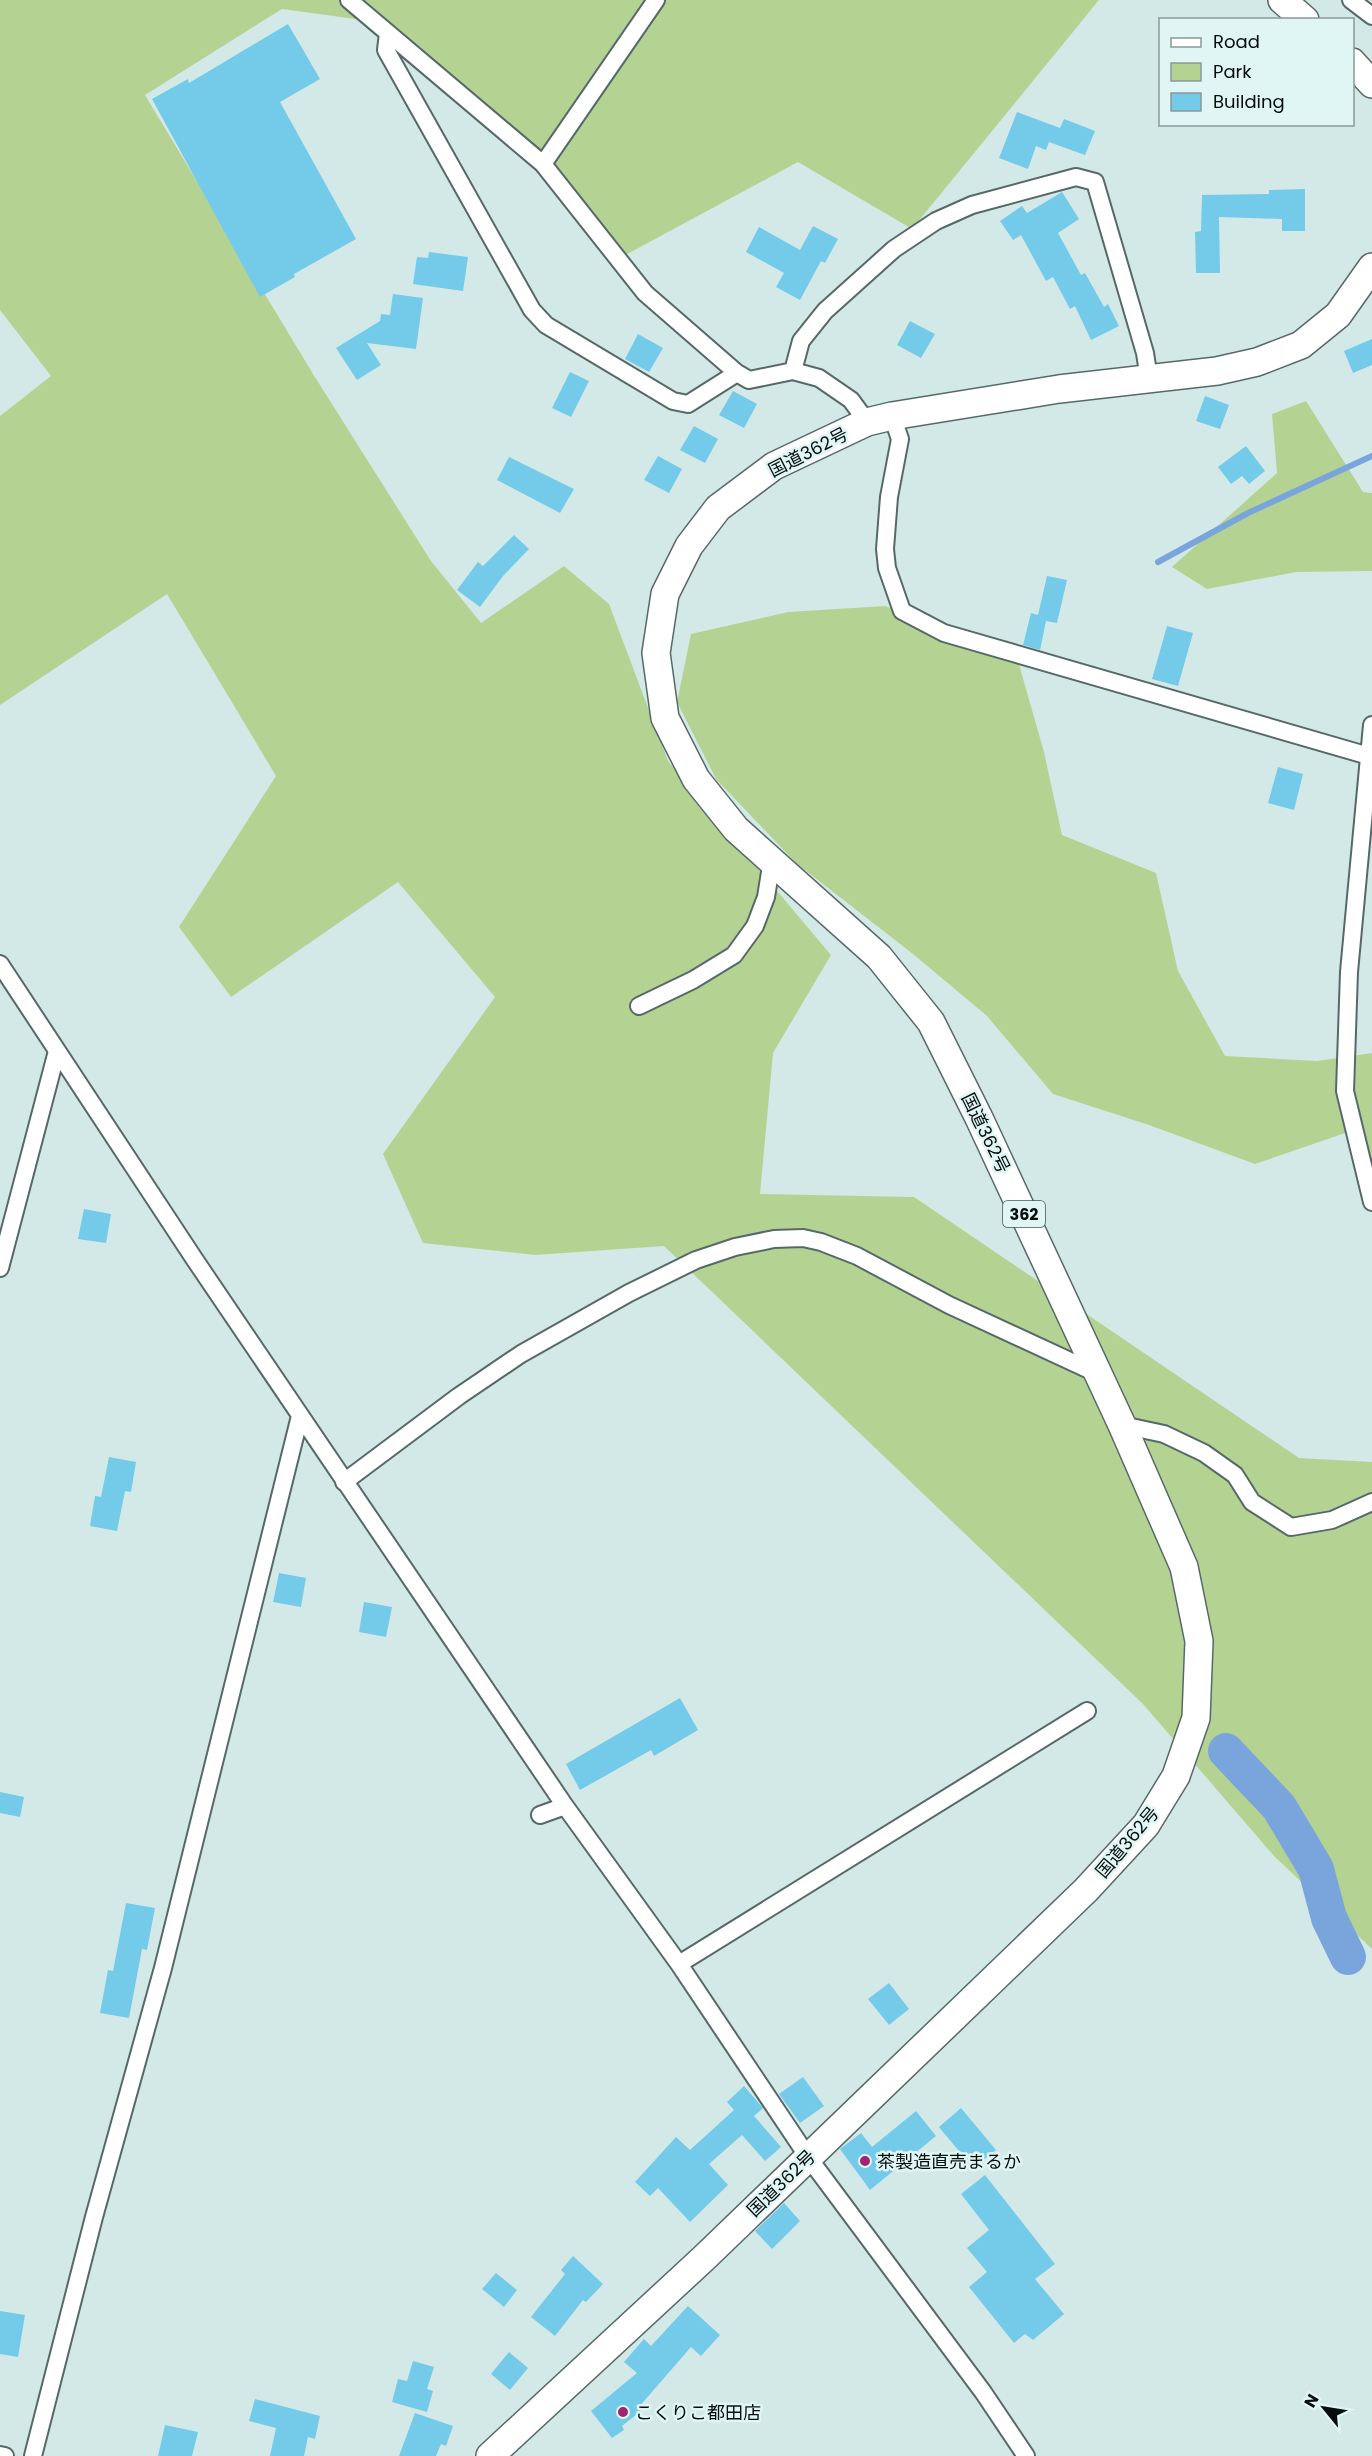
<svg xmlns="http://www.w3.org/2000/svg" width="1372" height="2456" viewBox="0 0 1372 2456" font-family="Poppins,'Noto Sans JP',sans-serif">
<rect width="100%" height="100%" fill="#d3e9e7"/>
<!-- green -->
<path fill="#b4d393" d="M0 0H1099L912 229 798 162 618 259 548 156 392 24 282 9 145 95 313 374 431 561 481 623 564 566 609 604 668 761 831 955 773 1053 760 1194 914 1197 1299 1458 1372 1462V1949L1274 1856 1143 1704 664 1246 535 1255 423 1243 383 1154 495 997 398 882 231 997 179 927 276 776 167 594 0 705V416L51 376 0 310Z
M1306 401 1363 492 1372 493V571L1296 572 1207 589 1172 567 1277 473 1272 414Z
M885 606 1016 654 1044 752 1062 835 1156 873 1178 971 1225 1056 1317 1061 1372 1053V1182L1354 1130 1255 1164 1149 1125 1053 1094 987 1016 913 954 796 863 716 779 677 702 691 634 788 612Z"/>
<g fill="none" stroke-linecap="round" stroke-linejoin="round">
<!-- stream -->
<path stroke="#7aa5dc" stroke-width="6" d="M1158 562 1248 513 1372 456"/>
<!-- river -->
<path stroke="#7aa5dc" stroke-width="36" d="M1226 1751 1279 1807 1316 1869 1329 1918 1348 1957"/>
</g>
<!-- building -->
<path fill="#74cae9" d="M288 24 320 79 280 102 356 239 294 274 295 277 260 297 152 99 188 79 189 83Z
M1017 112 1060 128 1064 119 1095 131 1085 155 1049 142 1046 150 1036 146 1028 169 999 158Z
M1305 189V231H1282V219L1219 217 1220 273H1196L1195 232 1201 231 1202 195 1269 194V190Z
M1062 192 1079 219 1058 233 1081 275 1085 273 1104 307 1108 304 1119 326 1091 340 1075 306 1070 309 1053 277 1046 281 1021 235 1013 240 1000 221 1022 206 1027 213Z
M813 226 838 239 825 263 821 261 800 300 776 287 784 273 746 252 759 227 800 250Z
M429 252 468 257 463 291 413 284 417 257 428 258Z
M393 294 423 298 416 349 367 343 381 365 357 380 336 348 380 321 381 314 390 315Z
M910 321 935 334 921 358 897 345Z
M638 334 663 348 649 372 625 359Z
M1372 339V365L1353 373 1344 351Z
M570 372 589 381 571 417 552 408Z
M733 391 757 404 744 428 719 415Z
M1205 396 1229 405 1220 429 1196 421Z
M694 426 718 439 705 463 680 450Z
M1246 446 1265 471 1249 484 1242 476 1231 484 1218 467Z
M658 456 682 469 669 493 644 480Z
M509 457 574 489 560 513 497 480Z
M514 535 529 549 503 576 480 607 457 590 478 562 483 566Z
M1047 576 1067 580 1057 623 1046 621 1040 650 1023 645 1031 613 1038 615Z
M1167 626 1193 633 1178 686 1152 679Z
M1278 767 1303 774 1294 810 1268 803Z
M84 1209 111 1214 106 1243 78 1239Z
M109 1457 136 1462 131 1492 125 1491 117 1531 90 1526 95 1496 101 1497Z
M279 1573 306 1578 301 1607 273 1602Z
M364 1602 392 1607 386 1637 359 1632Z
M680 1698 698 1730 654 1756 651 1750 580 1790 566 1764Z
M0 1792 24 1797 20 1817 0 1813Z
M126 1903 155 1908 147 1950 142 1949 129 2018 100 2013 108 1970 113 1971Z
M889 1983 909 2009 889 2025 868 1999Z
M803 2077 824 2106 800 2123 779 2094Z
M744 2086 763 2108 754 2116 781 2147 765 2161 742 2135 709 2164 728 2185 690 2222 658 2188 650 2196 635 2182 676 2137 690 2150 734 2110 727 2102Z
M961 2108 996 2150 973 2168 939 2127Z
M916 2111 936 2136 870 2190 840 2149 861 2133 872 2147Z
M985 2175 1055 2264 1035 2279 1064 2314 1033 2340 1025 2334 1014 2343 969 2287 987 2272 967 2248 989 2230 961 2194Z
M784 2203 800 2221 772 2249 755 2231Z
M573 2256 603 2284 586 2302 583 2300 555 2336 531 2317 565 2274 561 2270Z
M496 2273 517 2290 504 2307 482 2289Z
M688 2306 720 2335 701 2356 691 2347 638 2408 641 2411 622 2426 624 2430 612 2438 591 2411 637 2373 624 2362 644 2339 651 2346Z
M0 2311 25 2315 18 2357 0 2354Z
M509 2352 528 2368 510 2390 491 2374Z
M413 2361 434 2367 427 2389 433 2391 427 2412 392 2402 398 2379 407 2381Z
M255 2399 320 2416 315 2439 308 2437 304 2456H270L276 2428 249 2421Z
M415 2413 453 2426 446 2446 441 2444 436 2456H399Z
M165 2425 198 2432 192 2456H158Z"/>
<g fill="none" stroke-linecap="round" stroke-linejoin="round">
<!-- minor casing -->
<g stroke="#566968" stroke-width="20">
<path id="minor" d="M349 0 543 164 645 293 737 373 749 380 793 371 819 378 851 400 867 422
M1351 0 1372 16
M388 33 386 50 532 310 546 325 673 401 688 404 737 373
M543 164 656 0
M793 371 801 341 825 311 894 249 936 221 972 205 1076 177 1095 182 1145 353 1149 379
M892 416 900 439 889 497 885 549 887 568 902 611 944 633 1369 756
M1372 725 1349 972 1345 1091 1372 1202
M0 964 195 1260 565 1806 679 1964 808 2157 983 2392 1026 2456
M639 1006 693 980 734 955 755 926 766 897 772 860
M0 1268 57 1051
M1122 1425 1164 1434 1204 1453 1235 1475 1252 1502 1291 1527 1332 1520 1372 1502
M344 1482 459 1396 521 1354 629 1293 696 1260 735 1247 774 1239 803 1238 821 1242 857 1256 949 1305 1098 1374
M540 1815 565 1806
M679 1964 1087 1711
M0 2455 5 2456
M33 2456 94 2217 163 1968 300 1416"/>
</g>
<!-- trunk casing -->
<g stroke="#566968" stroke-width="30">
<path id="trunk" d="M1282 0 1305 20
M1352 62 1372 84
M490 2456 704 2258 1086 1890 1146 1825 1176 1776 1196 1718 1199 1641 1184 1567 1122 1425 979 1118 931 1022 879 957 736 829 696 779 665 718 656 653 665 594 689 546 718 508 774 466 867 422 892 416 1059 389 1217 371 1257 362 1301 345 1338 315 1372 267"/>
</g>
<!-- minor -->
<use href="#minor" stroke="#fff" stroke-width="16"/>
<!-- trunk -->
<use href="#trunk" stroke="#fff" stroke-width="27"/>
</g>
<!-- markers -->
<g fill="#a32272" stroke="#e0f6f5" stroke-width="2">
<circle cx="865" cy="2161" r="6"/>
<circle cx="623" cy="2412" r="6"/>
</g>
<g text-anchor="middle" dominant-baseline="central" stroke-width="5" stroke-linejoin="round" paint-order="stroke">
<!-- shield labels -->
<rect fill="#e0f6f5" stroke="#475353" stroke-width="1.5" x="1003" y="1201" width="42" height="26" rx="4.5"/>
<g font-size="16" font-weight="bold" fill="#060d0d">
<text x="1024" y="1214">362</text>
</g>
<!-- street labels -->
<g font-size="18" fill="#060d0d" stroke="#e0f6f5">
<text transform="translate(808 452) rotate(-27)">国道362号</text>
<text transform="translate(986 1133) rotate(64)">国道362号</text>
<text transform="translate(1127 1842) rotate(-50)">国道362号</text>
<text transform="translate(781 2183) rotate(-44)">国道362号</text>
</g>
<!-- poi labels -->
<g font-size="18" fill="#060d0d" stroke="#e0f6f5" text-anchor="start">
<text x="877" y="2161">茶製造直売まるか</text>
<text x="635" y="2412">こくりこ都田店</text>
</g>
</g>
<!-- legend -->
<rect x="1159" y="18" width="195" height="108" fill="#e0f6f5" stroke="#899998" stroke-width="1.5"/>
<rect x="1171" y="38" width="30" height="9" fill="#ffffff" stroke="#899998" stroke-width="1.5"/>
<text x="1213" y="48" font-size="18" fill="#060d0d">Road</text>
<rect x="1171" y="63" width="30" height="18" fill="#b4d393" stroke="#899998" stroke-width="1.5"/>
<text x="1213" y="78" font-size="18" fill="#060d0d">Park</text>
<rect x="1171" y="93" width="30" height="18" fill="#74cae9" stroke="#899998" stroke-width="1.5"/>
<text x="1213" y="108" font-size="18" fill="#060d0d">Building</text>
<!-- north arrow -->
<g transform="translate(1324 2408) rotate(300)" stroke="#e0f6f5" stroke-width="4.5" paint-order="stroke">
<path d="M0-4.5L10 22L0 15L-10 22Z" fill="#060d0d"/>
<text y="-9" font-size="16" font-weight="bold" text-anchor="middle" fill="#060d0d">N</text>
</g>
</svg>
